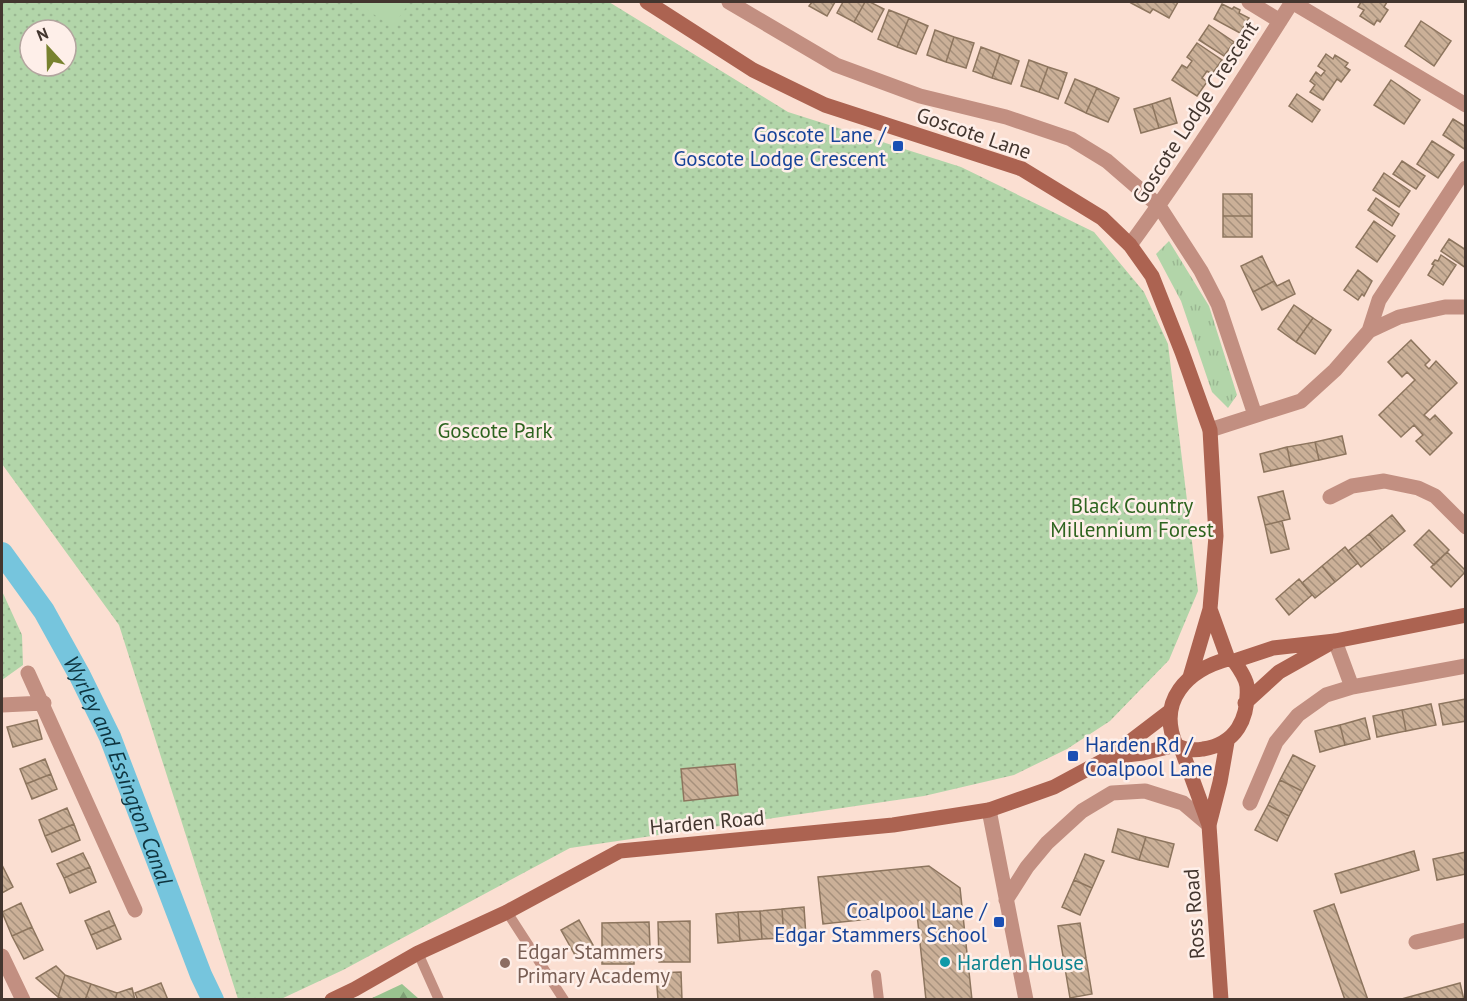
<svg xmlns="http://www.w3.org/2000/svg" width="1467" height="1001" viewBox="0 0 1467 1001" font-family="'PT Sans',sans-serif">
<defs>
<pattern id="grass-tufts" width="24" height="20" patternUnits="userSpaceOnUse" patternTransform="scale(1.5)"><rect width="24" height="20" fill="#b2d5a9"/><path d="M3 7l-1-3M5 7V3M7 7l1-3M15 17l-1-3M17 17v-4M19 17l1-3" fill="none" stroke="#9ab792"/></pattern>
<pattern id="forest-firs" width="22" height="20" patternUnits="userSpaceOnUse" patternTransform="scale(1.5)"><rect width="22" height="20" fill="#99c38f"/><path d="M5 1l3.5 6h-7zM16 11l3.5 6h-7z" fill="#7e9f75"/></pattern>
<pattern id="park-dots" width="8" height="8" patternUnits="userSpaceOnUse" patternTransform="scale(1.5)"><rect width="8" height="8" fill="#b2d5a9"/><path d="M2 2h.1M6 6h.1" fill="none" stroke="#9ab792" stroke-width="1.8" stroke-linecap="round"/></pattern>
<pattern id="building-back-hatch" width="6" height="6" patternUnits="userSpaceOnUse" patternTransform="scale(1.5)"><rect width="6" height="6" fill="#cbb098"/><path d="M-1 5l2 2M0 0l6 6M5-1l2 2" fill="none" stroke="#a6907c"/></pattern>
</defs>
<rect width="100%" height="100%" fill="#fbdfd2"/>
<!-- grass -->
<path fill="url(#grass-tufts)" d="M1169 241 1209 306 1237 395 1228 408 1212 392 1181 301 1156 254Z"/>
<!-- forest -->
<path fill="url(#forest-firs)" d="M402 984 419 999H370Z"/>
<!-- park -->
<path fill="url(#park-dots)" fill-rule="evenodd" d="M2 2H609L788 112 961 167 1094 232 1144 292 1168 344 1198 591 1169 660 1110 721 1067 749 1014 775 924 796 570 848 343 970 281 999H238L119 625 2 464ZM30 30H66V66H30Z
M2 591 22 635 23 665 2 680Z"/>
<!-- garden -->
<path fill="#b2d5a9" d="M356 2H410L392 27Z"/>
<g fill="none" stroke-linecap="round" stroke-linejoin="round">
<!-- canal -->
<path stroke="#76c5dd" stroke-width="22" id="s1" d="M2 553 44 611 80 676 110 737 201 975 213 1000"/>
</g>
<!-- building -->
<path fill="url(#building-back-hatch)" stroke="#8d755e" stroke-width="1.5" d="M812 2H835L827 16 809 6Z
M843 2H865L854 22 837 13Z
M865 2H870L884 9 872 32 854 22Z
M1132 2H1178L1169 18 1153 9 1150 13 1131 3Z
M1361 2H1387L1384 7 1388 10 1380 22 1377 20 1374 25 1360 16 1364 10 1358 7Z
M1222 4 1232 9 1234 7 1240 10 1239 13 1249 18 1240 33 1214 19Z
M889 10 909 18 897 47 878 39Z
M909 18 928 26 916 54 897 47Z
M1421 21 1451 41 1434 66 1405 46Z
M1209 25 1234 42 1224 56 1199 40Z
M935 30 954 37 946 62 927 55Z
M954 37 974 43 966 68 946 62Z
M1197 43 1222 60 1212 74 1207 71 1202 78 1207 82 1197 96 1172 80 1182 65 1187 68 1192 61 1187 57Z
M981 47 1000 54 992 78 973 71Z
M1000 54 1019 61 1011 84 992 78Z
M1326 54 1333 59 1335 55 1348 63 1345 67 1350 70 1341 82 1337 79 1323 100 1310 92 1315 85 1310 81 1316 72 1321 76 1325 71 1318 66Z
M1029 60 1048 67 1039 92 1021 86Z
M1048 67 1067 73 1058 99 1039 92Z
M1075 79 1097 88 1086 113 1065 103Z
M1391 80 1420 100 1404 124 1374 105Z
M1097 88 1119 98 1108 122 1086 113Z
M1297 94 1320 110 1312 122 1289 106Z
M1170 98 1177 123 1159 128 1152 104Z
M1152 104 1159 128 1141 133 1134 109Z
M1453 119 1466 127V150L1443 135Z
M1432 141 1454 155 1438 178 1417 164Z
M1402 161 1425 176 1416 189 1393 174Z
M1384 173 1410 191 1399 207 1373 190Z
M1223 194H1252V216H1223Z
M1376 198 1399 214 1392 226 1368 210Z
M1223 216H1252V237H1223Z
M1374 221 1395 236 1377 262 1356 247Z
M1449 239 1466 250V268L1441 251Z
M1441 255 1456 265 1443 285 1428 275 1434 265 1432 264 1435 260 1438 261Z
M1262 256 1274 281 1253 292 1241 266Z
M1358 270 1372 281 1364 296 1362 294 1358 300 1344 290Z
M1289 280 1295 294 1262 310 1253 292 1274 281 1277 286Z
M1294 305 1313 318 1296 342 1278 329Z
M1313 318 1331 330 1315 354 1296 342Z
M1411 340 1430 360 1425 365 1429 369 1436 361 1457 383 1424 415 1430 420 1435 415 1452 433 1430 455 1416 441 1423 435 1414 425 1401 437 1379 415 1415 380 1407 372 1402 377 1388 362Z
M1342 436 1346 454 1319 460 1315 442Z
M1315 442 1319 460 1291 466 1287 447Z
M1287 447 1291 466 1264 472 1260 454Z
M1283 491 1290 519 1265 525 1258 497Z
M1392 515 1405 531 1382 550 1369 534Z
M1282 521 1289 549 1271 553 1265 525Z
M1429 530 1449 550 1434 565 1414 545Z
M1369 534 1382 550 1361 567 1348 551Z
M1345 547 1358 563 1335 582 1322 566Z
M1447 552 1466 571 1451 587 1431 567Z
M1322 566 1335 582 1315 598 1302 583Z
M1299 579 1312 595 1289 615 1276 599Z
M1466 699V721L1443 725 1439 704Z
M1431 704 1436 725 1406 731 1402 710Z
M1402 710 1406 731 1377 737 1373 716Z
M1365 718 1370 739 1345 745 1340 725Z
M37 720 42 739 13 747 7 727Z
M1340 725 1345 745 1320 752 1315 731Z
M1293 755 1315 766 1302 791 1280 780Z
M45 759 51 774 26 784 20 769Z
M735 764 738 795 684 801 681 769Z
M51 774 57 789 32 799 26 784Z
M1280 780 1302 791 1289 816 1268 805Z
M1268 805 1289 816 1277 841 1255 830Z
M67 808 74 824 45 836 39 820Z
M74 824 80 840 52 852 45 836Z
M1118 829 1146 837 1139 860 1112 852Z
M1146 837 1174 844 1168 867 1139 860Z
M1414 851 1419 870 1341 893 1335 874Z
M1466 852V874L1437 880 1433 859Z
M83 853 90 867 64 878 57 864Z
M1085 854 1104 861 1092 888 1074 880Z
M2 865 13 887 2 893Z
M929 866 960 888 972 1000H926L917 914 823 924 818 877Z
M90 867 96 882 70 893 64 878Z
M1074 880 1092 888 1080 915 1062 907Z
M21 903 32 927 12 936 2 912Z
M1334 904 1368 1000H1345L1314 911Z
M804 907 806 937 784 938 782 909Z
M782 909 784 938 762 939 760 911Z
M109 911 115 925 91 935 85 921Z
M760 911 762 939 740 941 738 912Z
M738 912 740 941 718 943 716 914Z
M579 920 593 945 575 955 561 930Z
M690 921V962H659L658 922Z
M649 922 650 948H634V964H602V923Z
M1080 923 1086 958 1064 962 1058 926Z
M115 925 121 939 97 949 91 935Z
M32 927 43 950 24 959 12 936Z
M1086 958 1092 994 1070 998 1064 962Z
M56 966 65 975 58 997 36 978Z
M681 972 682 1000H658L656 973Z
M65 975 91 984 85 1000H66L58 997Z
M161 983 168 1000H138L135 993Z
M1460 983 1464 1000H1398Z
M91 984 117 993 115 1000H85Z
M132 988 135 1000H115L117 993Z"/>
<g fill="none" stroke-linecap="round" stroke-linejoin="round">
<!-- lane -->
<path stroke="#c28f81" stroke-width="10" d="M507 912 564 1000
M418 953 439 1000
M876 975 879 1000"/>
<!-- street -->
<path stroke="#c28f81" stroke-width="15" d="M729 2 836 65 920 96 1006 117 1071 139 1107 161 1159 206 1201 271 1218 304 1255 415
M1249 2 1280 21
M1130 245C1188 166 1240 84 1292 2L1466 105
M1369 331 1379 300 1466 168
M1210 430 1301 401 1335 370 1369 331 1399 317 1445 307H1466
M1330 497 1352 486 1384 481 1418 488 1435 496 1466 527
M1335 641 1352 687
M28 673 135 910
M2 705 44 703
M1250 803 1276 742 1298 715 1326 695 1352 687 1466 666
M989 810 1026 1000
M1006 900 1027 867 1047 843 1082 811 1112 793 1145 791 1183 803 1209 825
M1416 942 1466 930
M2 956 23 1000"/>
<!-- secondary -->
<path stroke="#ac6351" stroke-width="15" d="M647 2 753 70 825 105 1022 169 1102 218 1130 245 1152 276 1182 352 1210 430 1216 536 1210 609 1190 677
M1210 609 1228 659
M1228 659 1234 661C1239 668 1246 678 1247 686 1249 719 1236 744 1203 749 1193 751 1185 750 1176 745 1157 701 1187 670 1228 659Z
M1234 661 1273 648 1335 641 1466 615
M1245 703 1279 672 1327 645
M1181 748 1209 825 1221 1000
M1110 757 1143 753 1176 745
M1209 825 1220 782 1227 742
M332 1000 355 989 418 953 507 912 620 851 893 825 989 810 1054 787 1110 757 1169 712"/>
</g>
<!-- markers -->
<g fill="#1a4fb4" stroke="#feefe9" stroke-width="2">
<rect x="892" y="140" width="12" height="12" rx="3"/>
<rect x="1067" y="750" width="12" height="12" rx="3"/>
<rect x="993" y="916" width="12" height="12" rx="3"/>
</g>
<circle fill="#0f9aa8" stroke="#feefe9" stroke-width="2" cx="945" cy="962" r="6"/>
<circle fill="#8d6e63" stroke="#feefe9" stroke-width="2" cx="505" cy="963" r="6"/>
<g text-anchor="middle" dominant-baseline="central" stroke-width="5" stroke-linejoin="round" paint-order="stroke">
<!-- street labels -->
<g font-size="21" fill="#43362f" stroke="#feefe9">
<text transform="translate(1195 112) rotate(-57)">Goscote Lodge Crescent</text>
<text transform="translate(974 133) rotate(19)">Goscote Lane</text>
<text transform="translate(707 822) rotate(-5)">Harden Road</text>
<text transform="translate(1194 914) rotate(-94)">Ross Road</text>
</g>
<!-- transit labels -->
<g font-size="21" fill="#164399" stroke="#feefe9" text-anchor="end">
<text x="886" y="134">Goscote Lane /<tspan x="886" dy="24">Goscote Lodge Crescent</tspan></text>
<text x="1085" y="744" text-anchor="start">Harden Rd /<tspan x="1085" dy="24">Coalpool Lane</tspan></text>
<text x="987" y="910">Coalpool Lane /<tspan x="987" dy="24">Edgar Stammers School</tspan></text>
</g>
<!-- park labels -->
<g font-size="21" fill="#2e641f" stroke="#feefe9">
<text x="495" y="430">Goscote Park</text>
<text x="1132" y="505">Black Country<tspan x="1132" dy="24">Millennium Forest</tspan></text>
</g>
<!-- education labels -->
<g font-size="21" fill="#785e54" stroke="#feefe9" text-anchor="start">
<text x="517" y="951">Edgar Stammers<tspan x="517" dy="24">Primary Academy</tspan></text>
</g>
<!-- culture labels -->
<g font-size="21" fill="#0d838f" stroke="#feefe9" text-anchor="start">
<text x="957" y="962">Harden House</text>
</g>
<!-- water labels -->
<g font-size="22" font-style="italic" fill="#0e343f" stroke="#feefe9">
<text stroke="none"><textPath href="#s1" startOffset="248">Wyrley and Essington Canal</textPath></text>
</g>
</g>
<!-- border -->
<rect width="1467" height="1001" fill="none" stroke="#43362f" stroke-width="6"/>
<!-- north arrow -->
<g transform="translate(48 48) rotate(338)"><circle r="28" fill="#feefe9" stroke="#b3a59f" stroke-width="1.5"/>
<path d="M0-4.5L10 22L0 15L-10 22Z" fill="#78822f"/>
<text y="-9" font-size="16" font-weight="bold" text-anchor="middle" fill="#43362f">N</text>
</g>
</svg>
